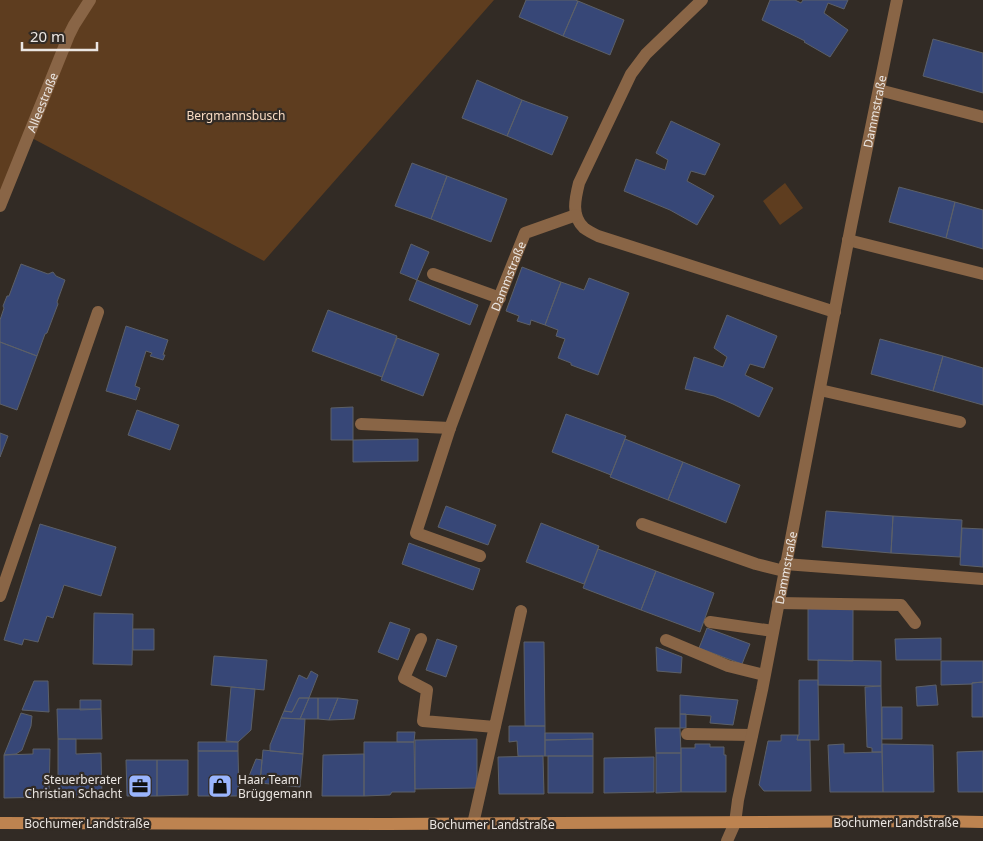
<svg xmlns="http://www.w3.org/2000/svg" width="983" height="841" viewBox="0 0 983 841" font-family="'Noto Sans',sans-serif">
<rect width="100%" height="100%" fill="#322b25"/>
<!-- green -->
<path fill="#5e3d1f" d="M0 0H494L264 261 28 136 0 201Z
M785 183 803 208 780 225 763 201Z"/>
<!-- building -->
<path fill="#374777" stroke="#5c6068" d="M526 0H575L578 1 563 36 519 17Z
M770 0H795L801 3 803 0H848L844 9 828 3 824 13 848 30 830 57 804 42 805 41 762 20Z
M578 1 624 20 610 55 563 36Z
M933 39 983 53V93L923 76Z
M477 80 522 100 507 136 462 118Z
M522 100 568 117 552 155 507 136Z
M671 121 720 144 705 175 691 171 687 181 714 196 697 225 670 210 624 191 636 159 665 170 668 160 656 153Z
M412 163 447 176 431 219 395 206Z
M447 176 507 199 491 242 431 219Z
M899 187 955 202 946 238 889 222Z
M955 202 983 210V249L946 238Z
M411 244 429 252 417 280 400 273Z
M21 264 48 274 53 272 56 276 65 280 57 302 58 304 47 333 45 334 37 356 0 342V320L4 308 3 306 7 296H9Z
M522 267 561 282 545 325 531 320 530 325 517 321 519 316 506 311Z
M589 278 629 293 598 375 571 365V363L558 358 565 339 556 336 558 330 545 325 561 282 584 290Z
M417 280 478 305 470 325 409 300Z
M328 310 397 336 382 377 312 351Z
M727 315 777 336 764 368 750 364 745 375 773 388 759 417 733 404 714 396 685 389 694 357 723 367 727 357 714 348Z
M126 326 168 340 163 355H165L163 360 150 356 152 353 146 351 135 386 140 388 136 400 106 391Z
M397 338 439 354 423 396 381 380Z
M880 339 943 356 933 391 871 374Z
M0 342 37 356 17 410 0 404Z
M943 356 983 368V405L933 391Z
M353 407V440H331V408Z
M137 410 179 425 170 450 128 435Z
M566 414 626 436 611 475 552 452Z
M0 433 8 436 0 457Z
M418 439V461L353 462V440Z
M625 439 683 462 668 500 610 477Z
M683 462 740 485 726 523 668 500Z
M446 506 496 525 488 545 438 527Z
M826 511 893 516 891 553 822 547Z
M893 516 962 520 960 557 891 553Z
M541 523 599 546 584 584 526 562Z
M40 524 116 547 101 596 64 585 53 618 47 616 38 642 24 639 22 645 4 640Z
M962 528 983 529V567L960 565Z
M409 543 480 569 473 590 402 564Z
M598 549 656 571 641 610 583 588Z
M656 571 714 593 700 632 641 610Z
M808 607H853V661L808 660Z
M94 613 133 614 132 665 93 664Z
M390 622 410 629 398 660 378 652Z
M707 628 750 644 742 664 699 648Z
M133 629H154V650H133Z
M941 638V660H896L895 639Z
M437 639 457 646 446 677 426 670Z
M524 642H544L545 726H525Z
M656 647 682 657 681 673 657 671Z
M214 656 267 660 264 690 211 685Z
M818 660 881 661V686L818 685Z
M941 661H983V682L972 683V684L941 685Z
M311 671 318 675 309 698H299L292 712 284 711 299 675 307 679Z
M799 680H818L819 740H797L798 735H799Z
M34 681H48L49 712 22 710Z
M983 682V717H972V683Z
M936 685 938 705 917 706 916 687Z
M881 686 882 752H872V748L867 747 865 687Z
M231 687 255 689 251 730 238 742 226 741Z
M680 695 738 700 733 725 710 723 711 716 680 714Z
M299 698H309L300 719 281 718 284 711 292 712Z
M309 698H318V719H300Z
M318 698H338L329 720 318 719Z
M338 698 358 700 354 719 329 720Z
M80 700H101V709L80 710Z
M882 707H902V739H882Z
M57 709H101L102 739H58Z
M21 713 32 716 31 726 22 750 16 754 4 755Z
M680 714H686V728H680Z
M281 718 305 719 303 754 270 751V745Z
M509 726H545V756H518L517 741 509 742Z
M655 728H680L681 753H656Z
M397 732H415L414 742H397Z
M545 733H593V739L545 740Z
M781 735H798L797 740H810L811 791H764L759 785 768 741H781Z
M58 739H76V754L101 753 102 797H58Z
M477 739V788L415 789V740Z
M593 739V756H545V740Z
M198 742H238V751H198Z
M364 742H414L415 792H392L390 795 364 796Z
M695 744H710V747H724V755H726V792H681V748H695Z
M844 744V753L882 752 883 792H830L828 745Z
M882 744 933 745 934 792H883Z
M33 749H50L49 797 4 798V755L33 754Z
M263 750 303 754 300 787 260 783Z
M198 751H238L239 796H198Z
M983 751V792H958L957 752Z
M656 753H681V792L656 793Z
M364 754V796H322L323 755Z
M543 756 544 794H499L498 757Z
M548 756H593V793H548Z
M654 757V792L604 793V758Z
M256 759 262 760 260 783 247 781Z
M126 760H157V796H127Z
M157 760H188V795L157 796Z"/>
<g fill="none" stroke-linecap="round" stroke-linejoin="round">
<!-- lane -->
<path stroke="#896546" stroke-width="12" d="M879 90 983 117
M848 240 983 274
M433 274 500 298
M820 390 960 422
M361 424 450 428
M642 524 756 564 784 571
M785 564 983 579
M0 596 98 312
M778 603 901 605 915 623
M710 622 773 631
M421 639 404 678 427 690 423 721 495 727
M666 640 728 666 764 675
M687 734 752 735
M473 824 521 611"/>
<!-- street -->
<g stroke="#896546" stroke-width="12">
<path d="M702 0 646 54 631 74 579 183C575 199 571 216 584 228 588 231 594 234 598 236L835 312"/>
<path id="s1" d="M0 206 69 35 74 25 90 0"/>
<path id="s2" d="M480 556 416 533 450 428 491 318 525 233 576 215"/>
<path id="s3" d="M727 841 735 823 738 800 762 690 851 226 897 0"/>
</g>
<!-- secondary -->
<path stroke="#bd8350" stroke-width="12" d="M0 823 388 824 932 821 983 822"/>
</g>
<!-- icons -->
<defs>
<g id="office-square" transform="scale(1.25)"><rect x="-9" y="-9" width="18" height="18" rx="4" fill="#9ab5fd" stroke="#322b25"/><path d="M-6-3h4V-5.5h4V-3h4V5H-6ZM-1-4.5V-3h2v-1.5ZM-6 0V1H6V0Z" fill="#111"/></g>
<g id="shop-square" transform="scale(1.25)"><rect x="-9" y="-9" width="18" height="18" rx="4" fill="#9ab5fd" stroke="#322b25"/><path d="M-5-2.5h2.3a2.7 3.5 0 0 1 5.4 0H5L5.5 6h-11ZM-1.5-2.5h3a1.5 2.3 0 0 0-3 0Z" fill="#111"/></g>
</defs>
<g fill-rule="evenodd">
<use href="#office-square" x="140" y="786"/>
<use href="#shop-square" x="220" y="786"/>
</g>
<g text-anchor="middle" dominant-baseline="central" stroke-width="4.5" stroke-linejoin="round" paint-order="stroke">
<!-- street labels -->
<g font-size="12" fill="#ebe6e2" stroke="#322b25">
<text stroke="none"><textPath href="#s1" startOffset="112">Alleestraße</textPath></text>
<text stroke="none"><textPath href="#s3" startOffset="745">Dammstraße</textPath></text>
<text stroke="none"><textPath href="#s2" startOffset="341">Dammstraße</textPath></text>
<text stroke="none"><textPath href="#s3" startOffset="280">Dammstraße</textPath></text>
<text x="896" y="822">Bochumer Landstraße</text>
<text x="87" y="823">Bochumer Landstraße</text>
<text x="492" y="824">Bochumer Landstraße</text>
</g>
<!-- park labels -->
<g font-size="12" fill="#f8dbc3" stroke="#322b25">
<text x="236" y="115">Bergmannsbusch</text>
</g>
<!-- poi labels -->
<g font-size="12" fill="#ebe6e2" stroke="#322b25" text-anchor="end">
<text x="122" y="779">Steuerberater<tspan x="122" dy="14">Christian Schacht</tspan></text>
<text x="238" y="779" text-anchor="start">Haar Team<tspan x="238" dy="14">Brüggemann</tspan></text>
</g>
</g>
<!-- scale -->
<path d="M22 42v8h75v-8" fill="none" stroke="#ebe6e2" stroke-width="2.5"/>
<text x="30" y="42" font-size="15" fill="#ebe6e2" stroke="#322b25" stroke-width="4" paint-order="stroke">20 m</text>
</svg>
